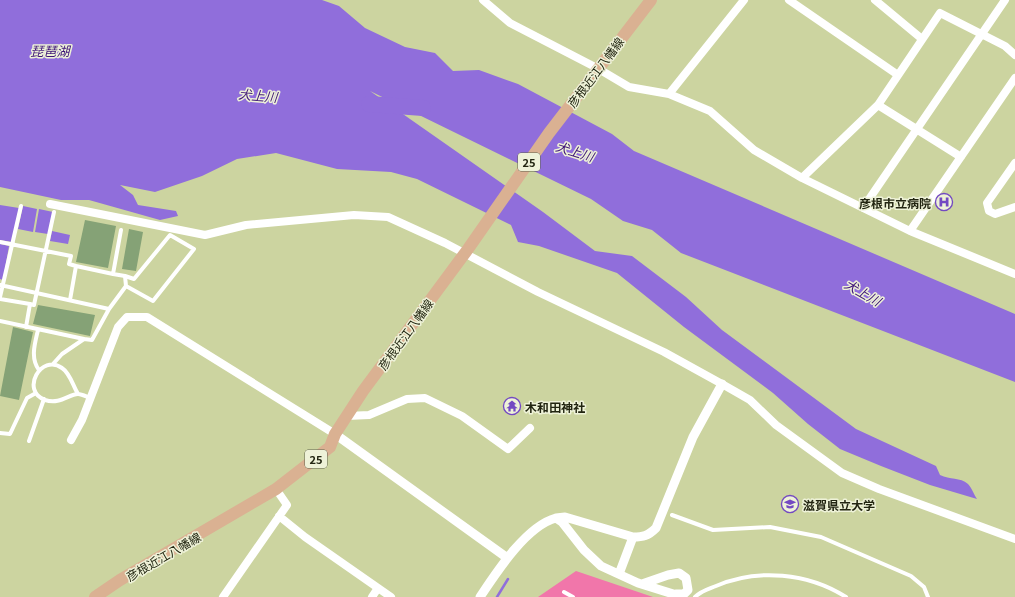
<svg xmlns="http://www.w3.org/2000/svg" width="1015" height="597" viewBox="0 0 1015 597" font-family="Georgia,'Noto Sans JP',serif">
<rect width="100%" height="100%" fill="#ccd4a0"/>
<!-- green -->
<path fill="#f176aa" d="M576 571 653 597H538Z"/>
<!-- water -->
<path fill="#906edb" d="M0 0H322L339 6 365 28 405 47 435 53 453 71 479 70 518 84 612 134 634 151 1015 314V382L681 253 652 230 623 221 591 199 370 91 543 212 595 251 632 256 686 297 722 330 856 429 936 466 940 475C950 480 960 477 968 484 972 488 974 495 977 499L930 485 881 466 840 449 808 424 773 393 684 327 617 273 539 246 518 242 511 225 417 179 391 172 337 169 276 153 237 159 202 176 155 192 120 185 133 195 138 205 176 211 178 216 160 220 89 200H61L0 187Z
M0 205 19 208 12 242 0 240Z
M23 206 37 209 33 232 18 229Z
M39 209 53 212 48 234 35 232Z
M52 231 70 235 68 244 50 241Z
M0 244 9 246 3 280 0 279Z"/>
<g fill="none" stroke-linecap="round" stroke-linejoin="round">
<!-- stream -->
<path stroke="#906edb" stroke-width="2.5" d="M497 597 508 579"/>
<!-- river -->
<path stroke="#906edb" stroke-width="16" d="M369 104 423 108"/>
</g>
<!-- building -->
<path fill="#85a276" d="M85 220 116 226 108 268 76 262Z
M129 229 143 232 136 271 122 269Z
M38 305 95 315 90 336 33 324Z
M13 327 33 332 19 400 0 396Z"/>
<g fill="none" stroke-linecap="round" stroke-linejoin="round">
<!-- service -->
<path stroke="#fff" stroke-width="4" d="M0 242 71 256 69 264 76 266
M125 276 134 279 170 235 194 249 153 301 126 286
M0 285 109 309
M0 297 21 206
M0 299 30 304 26 327
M70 300 76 266 113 274
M30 304 34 305 54 212
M0 321 84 339
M38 330C35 343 30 358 39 370
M53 364 62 354 84 339 92 340 109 309 126 286 125 276 113 274 121 230
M78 394C73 386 70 373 62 368 41 353 20 391 45 400 60 405 69 394 78 394 82 394 87 397 90 398
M0 433 10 434 27 398 36 393
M29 441 44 399
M672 515 713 530 770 527 821 537 911 576 924 587 928 597
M564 592 573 597
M695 597C701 591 709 589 716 586 758 568 808 573 846 597"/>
<!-- minor -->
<path stroke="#fff" stroke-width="8" d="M483 0 510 23 597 68 629 87 669 94 710 111 754 150 802 178 910 231 1015 274
M789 0 898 75
M875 0 922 39
M669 94 744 0
M878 105 961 157
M1015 163 987 203 989 211 995 214 1015 207
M802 178 878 105 940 13 1005 46 1015 55
M50 204 205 235 246 225 354 215 388 217 445 243 538 292 664 352 722 384 750 400 776 425 842 473 879 489 1015 539
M863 208 1005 0
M910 231 1015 78
M347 416 369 415 407 399 425 398 462 416 508 449 530 428
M71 440 82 420 118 327 127 317H147L335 434
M279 516 305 537 391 597
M223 597 287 505 276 489
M372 597 378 588"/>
<!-- tertiary -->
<path stroke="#fff" stroke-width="9" d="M335 434 506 557
M556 518 565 517 633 537C643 537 648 536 656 528L693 437 722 384
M619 574 633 537
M642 584 668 575 679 573 686 578 688 590 684 594H676
M480 597C496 573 526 526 556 518L562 522 584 550 601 566 638 583 683 597"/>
<!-- primary -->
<path stroke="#dab192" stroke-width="12" d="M95 597 120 580 276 489 330 447 335 434 363 391 468 249 549 133 651 0"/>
</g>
<!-- icons -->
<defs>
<g id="hospital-ring" transform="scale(0.9)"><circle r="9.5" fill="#eef2d8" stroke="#7349c2" stroke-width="1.5"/><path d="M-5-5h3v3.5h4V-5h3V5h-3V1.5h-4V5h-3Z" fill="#7349c2"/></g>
<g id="temple-ring" transform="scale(0.9)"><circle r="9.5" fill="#eef2d8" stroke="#7349c2" stroke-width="1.5"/><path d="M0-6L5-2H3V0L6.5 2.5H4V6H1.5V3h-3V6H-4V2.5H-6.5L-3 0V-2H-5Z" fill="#7349c2"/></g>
<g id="university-ring" transform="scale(0.9)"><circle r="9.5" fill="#eef2d8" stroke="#7349c2" stroke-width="1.5"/><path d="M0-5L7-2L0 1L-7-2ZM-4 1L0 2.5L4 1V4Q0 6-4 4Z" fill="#7349c2"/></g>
</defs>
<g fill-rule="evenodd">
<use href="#hospital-ring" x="944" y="202"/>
<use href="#temple-ring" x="512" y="406"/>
<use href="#university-ring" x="790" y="504"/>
</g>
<g text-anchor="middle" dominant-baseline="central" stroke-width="3" stroke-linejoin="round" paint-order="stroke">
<!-- shield labels -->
<g fill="#eef2d8" stroke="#5f624d" stroke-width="1">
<rect x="518" y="153" width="22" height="18" rx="3"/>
<rect x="305" y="450" width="22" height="18" rx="3"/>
</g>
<g font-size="11" font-weight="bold" fill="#222511">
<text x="529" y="162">25</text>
<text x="316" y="459">25</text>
</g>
<!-- street labels -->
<g font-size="12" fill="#222511" stroke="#eef2d8">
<text transform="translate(595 72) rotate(-53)">彦根近江八幡線</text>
<text transform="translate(405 334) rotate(-54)">彦根近江八幡線</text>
<text transform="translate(163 556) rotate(-30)">彦根近江八幡線</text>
</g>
<!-- poi labels -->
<g font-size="12" font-weight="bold" fill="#222511" stroke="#eef2d8" text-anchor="start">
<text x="931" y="202" text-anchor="end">彦根市立病院</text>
<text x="525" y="406">木和田神社</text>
<text x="803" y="504">滋賀県立大学</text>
</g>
<!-- water labels -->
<g font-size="13" font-style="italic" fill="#3e1577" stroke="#eef2d8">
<text x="50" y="50">琵琶湖</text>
<text transform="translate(258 95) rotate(5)">犬上川</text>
<text transform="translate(575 151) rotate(17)">犬上川</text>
<text transform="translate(863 292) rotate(30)">犬上川</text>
</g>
</g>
</svg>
